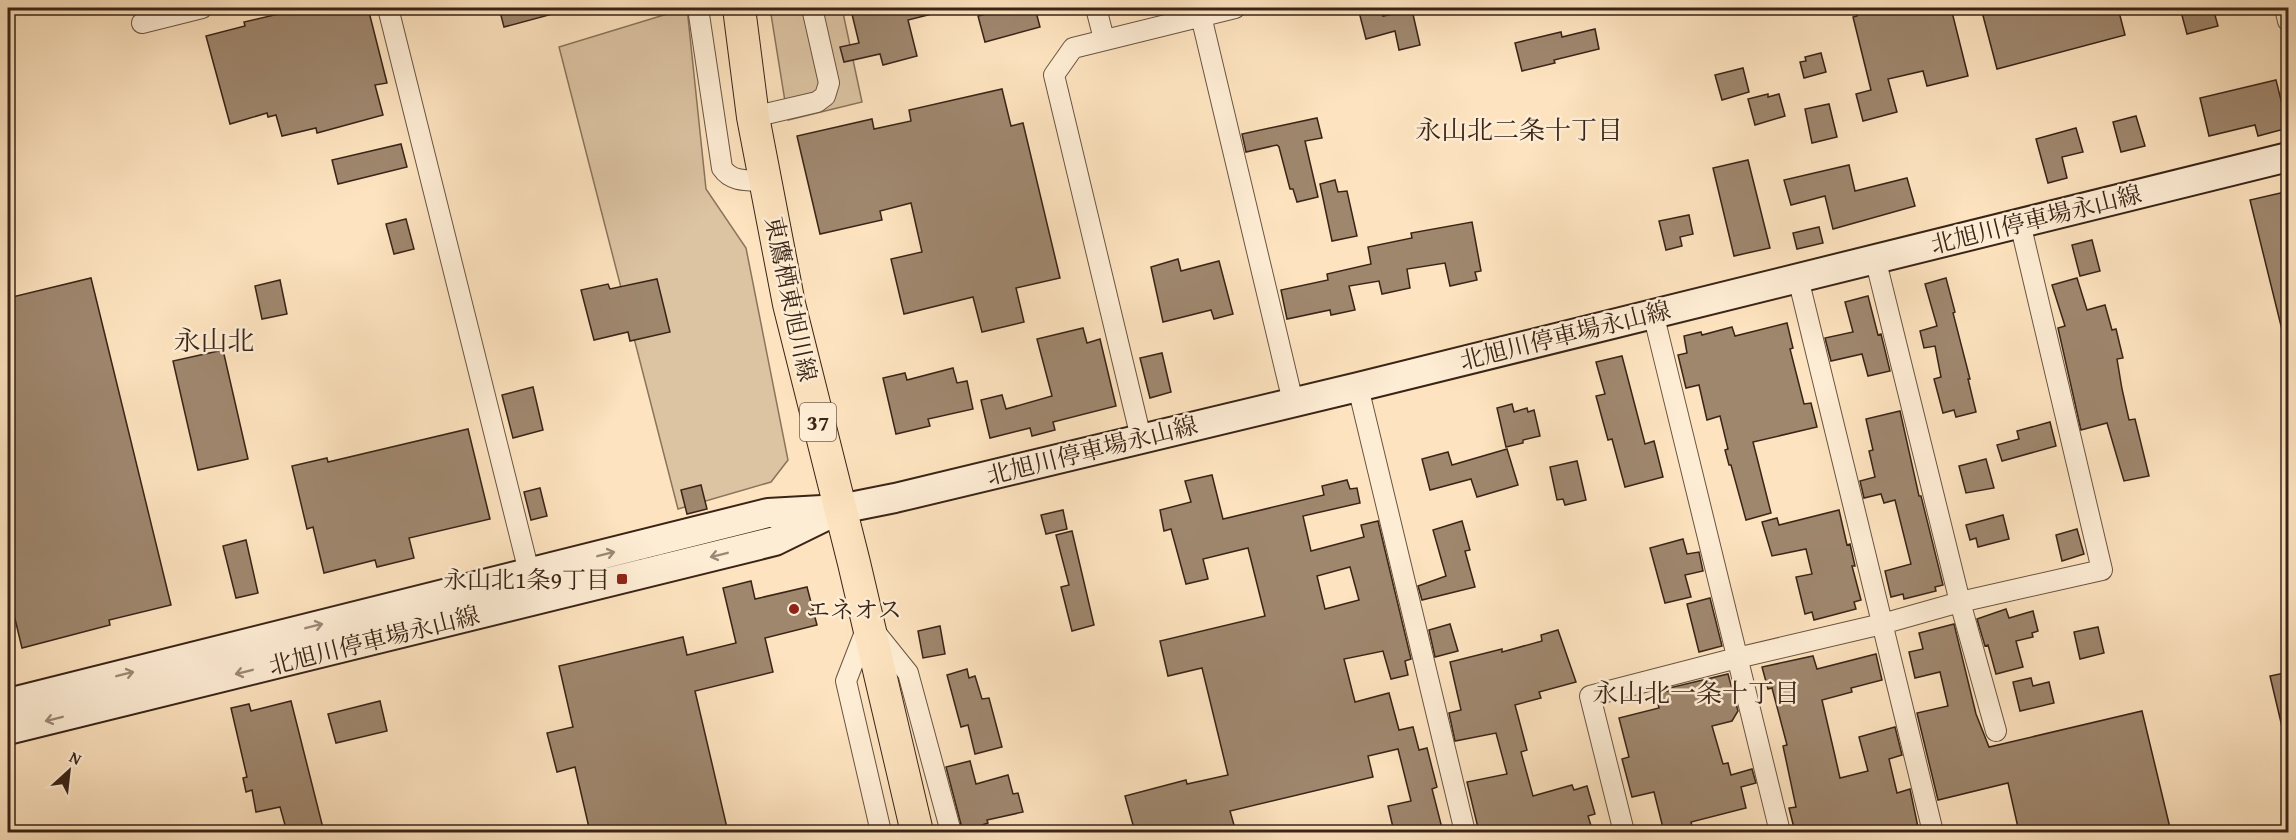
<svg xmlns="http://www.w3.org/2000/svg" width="2296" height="840" viewBox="0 0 2296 840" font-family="'Gentium Book Plus','Noto Serif JP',serif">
<rect width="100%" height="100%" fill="#fde3bf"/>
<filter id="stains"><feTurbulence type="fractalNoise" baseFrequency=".00333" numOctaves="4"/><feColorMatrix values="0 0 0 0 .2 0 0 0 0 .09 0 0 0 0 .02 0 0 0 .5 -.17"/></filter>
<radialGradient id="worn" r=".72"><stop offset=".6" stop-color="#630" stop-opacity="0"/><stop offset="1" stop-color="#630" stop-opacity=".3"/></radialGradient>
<!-- green -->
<path fill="#dcc3a2" stroke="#8a745c" stroke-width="1.5" d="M676 8H687L706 189 746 248 788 460 771 482 678 509 559 47 677 11Z
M770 8H842L862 102 788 120Z"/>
<!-- building -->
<path fill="#9f876e" stroke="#392417" stroke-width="1.5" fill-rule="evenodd" d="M304 8H368L387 83 375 85 383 115 317 133 316 128 282 136 276 115 268 117 267 113 230 124 206 36 245 26 244 22Z
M499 8H560V12L504 27Z
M860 8H935L936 13 908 20 917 56 883 65 880 54 844 62 840 47 859 43 851 10Z
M1013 8H1035L1040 27 985 42 978 16Z
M1358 8H1381L1383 16 1412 10 1420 45 1399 50 1395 31 1366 39Z
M1855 8H1951L1968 76 1927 86 1923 71 1888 79 1897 112 1863 121 1856 94 1871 90 1853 17 1857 16Z
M1981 8H2118L2125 35 1997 69Z
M2180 8H2213L2218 26 2187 34Z
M1595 29 1599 49 1554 60 1555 63 1522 71 1515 43 1561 32 1562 37Z
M1821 53 1826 72 1804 78 1800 62 1806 61 1805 57Z
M1743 68 1749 92 1722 100 1715 75Z
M2276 80 2288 128 2258 136 2255 125 2209 136 2200 98Z
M1002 89 1011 126 1023 123 1060 278 1016 288 1024 322 982 332 973 297 904 314 891 259 922 252 911 203 880 211 882 220 820 234 797 136 872 119 874 129 911 121 909 110Z
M1768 94V97L1779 94 1785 116 1755 125 1748 99Z
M1829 104 1837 137 1812 143 1805 109Z
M2136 116 2145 146 2121 152 2113 122Z
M1317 118 1322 138 1305 141 1318 197 1297 202 1293 189H1290L1279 147 1277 145 1246 152 1242 134Z
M2076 128 2083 152 2062 157 2067 178 2048 183 2036 139Z
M401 144 407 167 338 184 332 160Z
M1748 160 1770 248 1734 256 1713 168Z
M1849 165 1855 191 1907 178 1915 206 1833 229 1825 196 1791 205 1784 180Z
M1335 180 1338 192 1347 191 1357 236 1332 241 1320 184Z
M2289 191V333L2283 334 2250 200Z
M1689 215 1693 234 1680 237 1682 246 1666 250 1659 221Z
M406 219 414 249 394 254 386 224Z
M1472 222 1481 271 1475 272 1477 280 1450 286 1445 263 1407 269 1410 288 1382 294 1379 281 1349 286 1355 310 1331 315 1330 310 1287 319 1281 290 1328 280 1327 274 1371 264 1368 247 1412 238 1411 233Z
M1819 227 1823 243 1797 249 1793 233Z
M2092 240 2100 271 2080 276 2072 245Z
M1178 259 1181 271 1219 261 1233 314 1214 319 1211 310 1163 322 1151 267Z
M91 278 171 605 109 620 110 625 22 648 8 590V298Z
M1946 278 1955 312 1953 313 1970 379H1968L1976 412 1956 417 1954 410 1943 413 1934 379 1941 377 1935 346 1924 348 1920 331 1937 326 1925 284Z
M2077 278 2087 310 2105 305 2112 330 2116 329 2123 358 2117 359 2122 389 2129 420 2135 419 2149 476 2124 481 2107 423 2081 430 2058 328 2065 326 2052 285Z
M657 279 670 332 630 341 628 332 594 340 581 290 608 284 610 289Z
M280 280 287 314 262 319 255 286Z
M1868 296 1878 335 1881 334 1890 371 1868 376 1862 354 1831 361 1825 338 1853 332 1845 302Z
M1787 323 1793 348 1790 349 1804 404 1811 403 1817 427 1753 442 1771 513 1746 520 1731 465H1729L1725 450 1728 449 1720 416 1707 420 1699 385 1686 388 1678 355 1687 353 1684 336 1701 332 1702 335 1732 327 1735 336Z
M1083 328 1087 343 1100 339 1116 406 1053 422 1055 430 1032 436 1030 428 990 438 981 400 1002 395 1006 409 1052 396 1037 339Z
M223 350 248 459 198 470 173 361Z
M1162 353 1171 392 1150 398 1140 358Z
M1622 356 1645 444 1654 441 1663 477 1625 487 1612 439 1608 440 1596 396 1605 394 1596 362Z
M953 368 957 383 967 381 973 409 928 419 930 426 896 434 883 378 905 373 907 380Z
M533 387 543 430 513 438 502 395Z
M1512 404 1514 412 1527 408 1528 412 1534 410 1540 436 1523 440V443L1506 447 1497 408Z
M1900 411 1919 496H1921L1943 585 1935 587 1936 591 1904 599 1903 594 1891 597 1885 571 1911 564 1895 500 1884 503 1881 494 1864 498 1860 481 1875 477 1869 451 1873 450 1866 419Z
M2050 422 2056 446 2002 461 1997 445 2019 439 2017 431Z
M468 429 490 519 409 538 414 558 377 567 375 560 324 573 313 527 307 529 292 466 327 458 328 462Z
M1507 449 1518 485 1477 497 1471 479 1430 490 1422 459 1448 452 1452 465Z
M1986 459 1994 488 1966 493 1959 466Z
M1577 461 1586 500 1565 505 1563 499 1557 500 1550 467Z
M1212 475 1223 519 1324 495 1322 486 1347 480 1350 489 1357 488 1360 503 1303 516 1311 551 1364 537 1361 525 1378 521 1411 659 1405 661 1408 675 1391 679 1383 651 1344 659 1355 702 1389 693 1399 730 1413 727 1419 750 1427 748 1437 787 1432 789 1443 832H1394L1388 806 1411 801 1398 749 1368 756 1373 777 1230 811 1236 832H1172L1170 826 1144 832H1135L1125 796 1186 780 1187 784 1228 775 1202 668 1168 676 1160 641 1265 616 1248 548 1203 559 1208 579 1186 584 1171 529 1164 531 1160 510 1191 502 1185 481ZM1350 567 1359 600 1325 609 1317 576Z
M701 485 707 509 687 514 681 490Z
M540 488 547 516 531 520 524 492Z
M1063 510 1067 529 1046 534 1041 515Z
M1839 510 1847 545 1850 544 1855 566H1852L1861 600 1854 602 1856 609 1814 620 1812 612 1805 614 1796 577 1812 574 1806 549 1772 556 1762 522 1777 518 1779 525Z
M2003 515 2009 539 1978 547 1976 538 1970 540 1966 525Z
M1462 521 1470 550 1465 551 1475 587 1422 600 1418 586 1446 576 1433 530Z
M2077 529 2084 554 2062 561 2056 535Z
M1072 531 1094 625 1072 631 1061 587 1069 585 1056 535Z
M1683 539 1687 554 1699 552 1703 571 1685 575 1691 597 1665 603 1650 548Z
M246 540 258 593 236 598 223 546Z
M751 581 755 599 807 587 817 625 765 638 773 672 695 691 728 832H590L575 767 557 772 547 733 573 727 559 666 683 637 687 655 736 643 723 588Z
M1710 598 1722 646 1699 652 1687 604Z
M2006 609 2009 618 2033 611 2038 631 2032 633 2033 637 2016 641 2023 667 1996 674 1988 645 1985 646 1977 619Z
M1450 624 1458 651 1435 657 1429 630Z
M1954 624 1976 714 1989 747 2142 711 2171 832H2019L2008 783 1938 800 1917 713 1948 706 1940 672 1915 678 1909 652 1923 649 1919 633Z
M940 626 945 654 923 658 918 631Z
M2098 627 2104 653 2080 659 2074 632Z
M1558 630 1576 682 1539 692 1541 698 1515 705 1527 750 1521 752 1533 796 1572 785 1574 790 1587 786 1595 814 1588 816 1593 832H1479L1467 782 1507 774 1496 733 1455 741 1449 713 1461 710 1450 662 1502 649V652L1542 641 1541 635Z
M1876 654 1882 680 1851 688 1852 692 1822 700 1835 756 1840 778 1868 771 1859 737 1895 727 1902 755 1889 759 1897 793 1910 789 1919 832H1795L1789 808 1796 807 1783 746 1787 745 1772 688 1768 689 1762 667 1813 656 1817 669Z
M967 669 969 678 975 676 982 699 989 698 1002 747 975 754 968 725 961 727 947 675Z
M2289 672V731H2283L2270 676Z
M1728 674 1738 711 1732 721 1712 726 1723 764 1728 763 1731 775 1752 769 1756 783 1741 787 1746 808 1691 822 1693 830 1664 832 1654 792 1632 797 1622 759 1629 757 1619 718 1659 708 1656 694 1669 691V688Z
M2031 678 2033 686 2049 682 2054 703 2020 711 2013 682Z
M291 701 324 832H287L280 807 256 812 252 790 246 792 243 778 247 777 231 708 249 704 251 711Z
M380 701 387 731 336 743 328 714Z
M970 761 976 784 1008 775 1013 794 1018 793 1023 812 987 820 988 823 982 825 984 832H963L946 767Z"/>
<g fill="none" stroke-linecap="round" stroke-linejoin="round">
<!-- street casing -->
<g stroke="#6a5441" stroke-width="22">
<path id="street" d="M388 8 532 584
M698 8 722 168C732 183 749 180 766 181
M1096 8 1104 39
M2285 8 2288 21
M1201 16 1293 402
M142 23 202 8
M753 117 817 102 825 96 829 83 812 8
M1875 258 1960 602 1996 731
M1798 278 1933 832
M1653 313 1780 832
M1358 387 1465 832
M1141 438 1054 75 1073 48 1235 8
M867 627 846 681 881 832
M875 632 908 673 951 832
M1624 832 1590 696 1737 658 1882 624 1960 602 2102 570 2020 223"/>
</g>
<!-- secondary casing -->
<g stroke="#392417" stroke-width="32">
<path id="secondary" d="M8 703 768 513 840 509 895 498 1358 387 2288 157
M8 730 775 541 828 515"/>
</g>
<!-- primary casing -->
<g stroke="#392417" stroke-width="34">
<path id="primary" d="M739 8 753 117 789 304 854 563 917 832"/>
</g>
<!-- street -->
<use href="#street" stroke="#feedd5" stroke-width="20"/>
<!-- secondary -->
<use href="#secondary" stroke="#feedd5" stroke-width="28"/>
<!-- primary -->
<use href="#primary" stroke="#fde3bf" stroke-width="32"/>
</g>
<!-- one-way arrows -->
<defs><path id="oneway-shaft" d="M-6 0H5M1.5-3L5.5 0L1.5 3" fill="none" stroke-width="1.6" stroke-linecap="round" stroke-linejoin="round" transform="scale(1.5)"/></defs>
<g stroke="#9c8876">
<use href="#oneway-shaft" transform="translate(606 554) rotate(-14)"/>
<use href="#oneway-shaft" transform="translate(719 555) rotate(166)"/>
<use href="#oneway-shaft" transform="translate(314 626) rotate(-14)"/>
<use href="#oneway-shaft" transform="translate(244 672) rotate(166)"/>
<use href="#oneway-shaft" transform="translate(125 674) rotate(-14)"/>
<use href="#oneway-shaft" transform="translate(54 719) rotate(166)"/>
</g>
<!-- markers -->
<g fill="#8f2418" stroke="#feedd5" stroke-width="2">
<rect x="616" y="573" width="12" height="12" rx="3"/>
<circle cx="794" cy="609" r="6"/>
</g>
<g text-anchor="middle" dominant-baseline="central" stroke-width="5" stroke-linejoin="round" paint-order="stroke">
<!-- shield labels -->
<rect fill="#feedd5" stroke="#746050" stroke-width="1.5" x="800" y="403" width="36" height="38" rx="4.5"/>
<g font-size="22" font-weight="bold" fill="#392417">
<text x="818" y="422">37</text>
</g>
<!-- street labels -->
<g font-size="24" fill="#392417" stroke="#feedd5">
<text transform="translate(2036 219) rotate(-14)">北旭川停車場永山線</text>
<text transform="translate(791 299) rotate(78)">東鷹栖東旭川線</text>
<text transform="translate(1565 335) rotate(-14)">北旭川停車場永山線</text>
<text transform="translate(1092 450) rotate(-14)">北旭川停車場永山線</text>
<text transform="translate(374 640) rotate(-14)">北旭川停車場永山線</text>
</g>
<!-- poi labels -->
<g font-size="24" fill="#392417" stroke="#feedd5" text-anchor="end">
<text x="610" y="579">永山北1条9丁目</text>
<text x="806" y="609" text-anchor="start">エネオス</text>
</g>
<!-- neighbourhood labels -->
<g font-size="26" fill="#392417" stroke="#feedd5">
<text x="1519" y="129">永山北二条十丁目</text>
<text x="1696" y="692">永山北一条十丁目</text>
</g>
<!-- quarter labels -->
<g font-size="27" fill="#392417" stroke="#feedd5">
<text x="214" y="340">永山北</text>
</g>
</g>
<!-- margin -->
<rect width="2296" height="840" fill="none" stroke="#fde3bf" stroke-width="30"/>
<rect x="9" y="9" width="2278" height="822" fill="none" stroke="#392417" stroke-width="3"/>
<rect x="15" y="15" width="2266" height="810" fill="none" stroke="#392417" stroke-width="1.5"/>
<!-- north arrow -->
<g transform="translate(69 771) rotate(27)" stroke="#feedd5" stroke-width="4.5" paint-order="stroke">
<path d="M0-4.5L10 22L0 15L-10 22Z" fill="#392417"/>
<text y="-9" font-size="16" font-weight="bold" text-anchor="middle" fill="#392417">N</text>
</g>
<rect width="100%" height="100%" filter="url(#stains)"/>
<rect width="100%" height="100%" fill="url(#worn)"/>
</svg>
